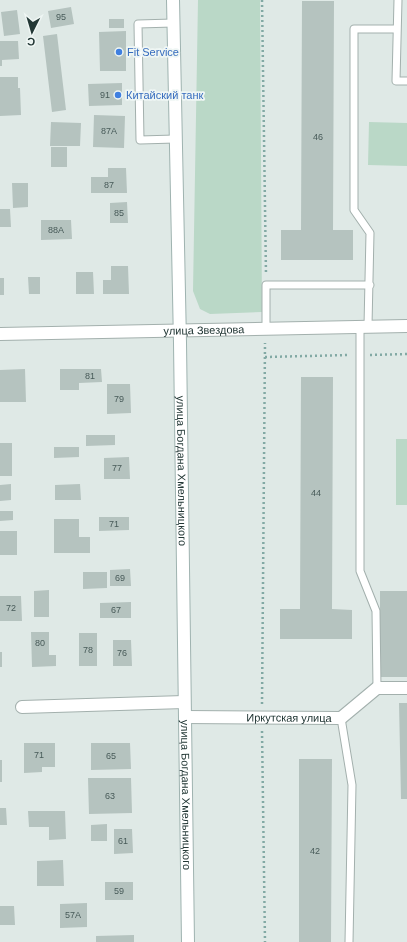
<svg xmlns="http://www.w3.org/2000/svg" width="407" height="942" viewBox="0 0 407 942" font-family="Helvetica,sans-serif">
<rect width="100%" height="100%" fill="#dfe9e6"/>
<!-- green -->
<path fill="#bad8c7" d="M198 0H260L262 312 210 314 200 309 193 291Z
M369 122 407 123V166L368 165Z
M396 439H407V505H396Z"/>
<!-- building -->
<path fill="#b5c3bf" d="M302 1H334L333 230H353V260H281V230H301Z
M71 7 74 24 51 28 48 11Z
M17 10 20 34 4 36 1 12Z
M109 19H124V28H109Z
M126 31V71H100L99 32Z
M57 34 66 110 52 112 43 36Z
M0 41H18L19 59 2 60V66H0Z
M0 77H18V88H20L21 115 0 116Z
M122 83V105L89 106 88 84Z
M94 115 125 116 124 148 93 147Z
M51 122 81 123 80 146H50Z
M51 147H67V167H51Z
M108 168H126L127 193H91V177H108Z
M12 183H28V207L13 208Z
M127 202 128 223H110V203Z
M0 209H10L11 227H0Z
M41 220H71L72 239 41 240Z
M111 266H128L129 294H103V280H111Z
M76 272H93L94 294H76Z
M28 277H40V294H29Z
M0 278H4V295H0Z
M25 369 26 402H0V370Z
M60 369H101L102 382 79 383V390H60Z
M301 377H333L332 609 352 610V639H280V609H300Z
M107 384H130L131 413 107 414Z
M86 435H115V445L86 446Z
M0 443H12V476H0Z
M54 447H79V457L54 458Z
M129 457 130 479H104V458Z
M11 484V500L0 501V485Z
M80 484 81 500H55V485Z
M0 511H13V520L0 521Z
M99 517H129V530L99 531Z
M54 519H79V537H90V553H54Z
M0 531H17V555H0Z
M130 569 131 586H110V570Z
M83 572H107V588L83 589Z
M49 590V617H34V591Z
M380 591H407V677H380Z
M0 596H21L22 621H0Z
M131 602V618H100V603Z
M31 632H49V655H56V666L32 667Z
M79 633H97V666H79Z
M113 640H131L132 666H113Z
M0 652H2V667H0Z
M399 703H407V799H401Z
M24 743H55V767H42V772L24 773Z
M91 743H130L131 769 91 770Z
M299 759H332L331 942H299Z
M0 760H2V782H0Z
M88 778H131L132 813 89 814Z
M0 808H6L7 825H0Z
M28 811H65L66 839 49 840V827H29Z
M107 824V841H91V825Z
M114 829H132L133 853 114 854Z
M63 860 64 886H37V861Z
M105 882H133V900H105Z
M87 903V927L60 928V904Z
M0 906H14L15 925H0Z
M134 935V942H96V936Z"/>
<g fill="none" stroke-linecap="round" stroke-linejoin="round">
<!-- lane casing -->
<g stroke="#a3b0ad" stroke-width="9">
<path id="lane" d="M398 0 396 81H407
M173 23 138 24 140 140 175 139
M360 326V571L376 611 377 688
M368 326 370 233 354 210V29H397
M266 328V285H370
M341 718 352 785 349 942"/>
</g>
<!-- street casing -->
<g stroke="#a3b0ad" stroke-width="14">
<g id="street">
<path id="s1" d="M0 334 407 326"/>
<path d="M22 707 184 702"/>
<path id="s2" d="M185 717 341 718 377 688H407"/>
</g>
</g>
<!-- secondary casing -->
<g stroke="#9fb3b0" stroke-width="14">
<g id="secondary">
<path id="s3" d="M173 0 180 343 188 942"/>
</g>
</g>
<!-- path -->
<path stroke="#82a9a4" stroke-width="2.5" stroke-dasharray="2 3" stroke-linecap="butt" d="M262 0 266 275
M370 355 407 354
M265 357 349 355
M262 704 265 343
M262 731 265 942"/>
<!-- lane -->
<use href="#lane" stroke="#fff" stroke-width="7"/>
<!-- street -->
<use href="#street" stroke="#fff" stroke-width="12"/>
<!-- secondary -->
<use href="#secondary" stroke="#fff" stroke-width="12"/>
</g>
<!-- markers -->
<g fill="#3f7fe0" stroke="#eff6f4" stroke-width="1.5">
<circle cx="119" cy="52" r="4"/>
<circle cx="118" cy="95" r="4"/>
</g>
<g text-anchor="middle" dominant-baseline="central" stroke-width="3.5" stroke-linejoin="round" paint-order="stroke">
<!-- number labels -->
<g font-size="9" fill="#475a58">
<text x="61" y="17">95</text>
<text x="105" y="95">91</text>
<text x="109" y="131">87А</text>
<text x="318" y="137">46</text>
<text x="109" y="185">87</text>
<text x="119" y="213">85</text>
<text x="56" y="230">88А</text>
<text x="90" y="376">81</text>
<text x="119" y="399">79</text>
<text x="117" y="468">77</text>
<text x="316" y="493">44</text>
<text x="114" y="524">71</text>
<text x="120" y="578">69</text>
<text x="11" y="608">72</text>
<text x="116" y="610">67</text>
<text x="40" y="643">80</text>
<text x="88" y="650">78</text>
<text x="122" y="653">76</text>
<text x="39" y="755">71</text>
<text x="111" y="756">65</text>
<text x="110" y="796">63</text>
<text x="123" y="841">61</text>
<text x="315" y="851">42</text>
<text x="119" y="891">59</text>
<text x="73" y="915">57А</text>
</g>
<!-- shop labels -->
<g font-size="11" fill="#366cbe" stroke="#eff6f4" text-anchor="start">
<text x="127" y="52">Fit Service</text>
<text x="126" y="95">Китайский танк</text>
</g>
<!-- street labels -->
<g font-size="11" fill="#223735" stroke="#eff6f4">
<text stroke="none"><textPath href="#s1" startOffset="204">улица Звездова</textPath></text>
<text stroke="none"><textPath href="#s3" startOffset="471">улица Богдана Хмельницкого</textPath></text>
<text stroke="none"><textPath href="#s2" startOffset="104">Иркутская улица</textPath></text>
<text stroke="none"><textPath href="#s3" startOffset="795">улица Богдана Хмельницкого</textPath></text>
</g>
</g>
<!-- north arrow -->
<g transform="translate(32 32) rotate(185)" stroke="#eff6f4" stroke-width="3" paint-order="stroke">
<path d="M0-3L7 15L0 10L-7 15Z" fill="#223735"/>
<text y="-6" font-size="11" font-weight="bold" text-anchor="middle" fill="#223735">С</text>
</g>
</svg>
